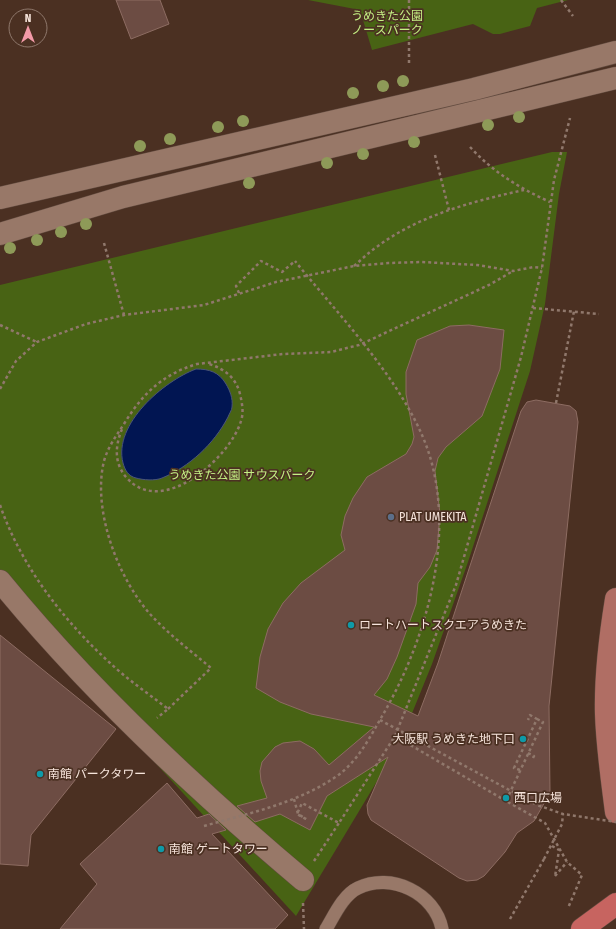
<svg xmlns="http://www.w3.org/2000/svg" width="616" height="929" viewBox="0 0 616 929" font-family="'Fira Sans Condensed','Noto Sans JP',sans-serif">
<rect width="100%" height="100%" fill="#4b3022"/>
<!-- green -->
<path fill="#486314" d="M308 0H568L537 8 530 26 500 34H493L473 24 372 50 360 10Z
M552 152H567L559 194 545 304 530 371 468 562 432 664 400 743 296 916 0 594V285Z"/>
<!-- water -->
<path fill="#011552" stroke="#4a537b" d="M196 369C209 369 219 372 226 384 230 391 233 398 232 407 232 410 229 414 228 417 214 444 189 467 162 478 155 481 143 480 136 478 128 476 125 470 123 463 113 424 164 381 196 369Z"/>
<!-- building -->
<path fill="#6c4c43" stroke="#8d6c62" d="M116 0H160L169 24 131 39Z
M469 325 504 330 500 369 482 416 446 447 438 458 435 471 440 514 437 550 430 567 418 583 416 604 397 657 387 679 374 695 418 716 438 663 521 411 527 402 536 400 570 406 576 411 578 422 549 706 550 793 534 821 517 833 505 852 484 876 477 880 467 881 459 878 371 820 368 814 367 805 388 757 327 796 310 830 280 814 255 822 237 806 267 798 261 781 260 771 262 762 275 747 283 743 300 741 314 749 329 765 374 727 311 714 280 702 256 688 260 657 268 629 283 603 301 583 345 550 341 535 345 516 353 498 367 477 406 454 412 444 414 437 406 394V372L417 340 450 326Z
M0 635 116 729 31 835 28 866 0 864Z
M167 783 197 818 209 814 226 830 212 834 288 915 275 929H60L97 884 80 864Z"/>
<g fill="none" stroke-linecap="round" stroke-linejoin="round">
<!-- lane casing -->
<g stroke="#634c40" stroke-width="14">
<path id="lane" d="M326 929C334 916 343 895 358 888 391 872 435 893 442 929"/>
</g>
<!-- street casing -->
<g stroke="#634c40" stroke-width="23">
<path id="street" d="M0 198 474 89 616 52
M0 234 123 197 616 78
M0 581C89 690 195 789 303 880"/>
</g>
<!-- secondary casing -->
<g stroke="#634c40" stroke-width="23">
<path id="secondary" d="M616 599C610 636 605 676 606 714 607 747 612 780 616 812"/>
</g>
<!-- primary casing -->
<g stroke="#634c40" stroke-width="23">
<path id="primary" d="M582 929 616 904"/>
</g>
<!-- path -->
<path stroke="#90786c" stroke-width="2.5" stroke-dasharray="3 3" stroke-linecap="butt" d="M409 0V65
M561 0 573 16
M470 147C492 171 519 188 550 202
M435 155 449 210
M104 243 124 315
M354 266C362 259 369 252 378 246 420 215 474 201 524 190
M239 293 236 286 261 261 282 272 295 261
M533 308 599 314
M0 325 37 342
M0 389 16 361 37 342 86 324 124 315 204 305 276 282 354 266 388 263 422 262 477 265 513 271 534 267 542 268
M556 403 574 311
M122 429C115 446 114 463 126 477 161 519 230 458 241 421 244 412 242 403 240 394 236 378 225 369 209 364
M0 505C21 566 63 620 110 663 128 680 149 694 168 709L157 718
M168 709 211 668C191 651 168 634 150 614 118 578 92 510 104 461 108 447 116 436 124 424 142 394 163 374 197 364L283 354 331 352 359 345 489 285 513 271
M537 719 543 722 506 801 545 823 567 862 582 875 568 908
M395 736 456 585 521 357 542 268 554 180 570 118
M528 753 534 756 532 760
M520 770 514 768 537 719 530 715 528 720
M306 819 297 814 302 803 339 823 395 736 506 801
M552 846 559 850 555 877
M314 861 339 823
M555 876 567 862
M303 903 304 929
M510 919 544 859"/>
<!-- lane -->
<use href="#lane" stroke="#987868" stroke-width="13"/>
<!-- street -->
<use href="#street" stroke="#987868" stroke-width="22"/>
<!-- secondary -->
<use href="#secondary" stroke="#b06e64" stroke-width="22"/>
<!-- primary -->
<use href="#primary" stroke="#c76460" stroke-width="22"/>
<!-- path-bridge -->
<path stroke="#90786c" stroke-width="2.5" stroke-dasharray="3 3" stroke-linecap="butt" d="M380 720 537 805 563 814 616 822
M294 799 298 814 306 819
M204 826C250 813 298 803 337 776 357 762 369 739 381 718 428 638 461 524 422 435 395 373 337 313 295 261
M544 859 562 824 563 814"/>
</g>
<!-- trees -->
<g fill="#8e9a58">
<circle cx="403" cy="81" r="6"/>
<circle cx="383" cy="86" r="6"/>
<circle cx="353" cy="93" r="6"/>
<circle cx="519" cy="117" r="6"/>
<circle cx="243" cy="121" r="6"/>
<circle cx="488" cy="125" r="6"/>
<circle cx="218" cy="127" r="6"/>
<circle cx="170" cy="139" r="6"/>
<circle cx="414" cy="142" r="6"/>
<circle cx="140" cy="146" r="6"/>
<circle cx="363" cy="154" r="6"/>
<circle cx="327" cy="163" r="6"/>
<circle cx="249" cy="183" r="6"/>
<circle cx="86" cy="224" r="6"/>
<circle cx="61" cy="232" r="6"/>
<circle cx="37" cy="240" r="6"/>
<circle cx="10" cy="248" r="6"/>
</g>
<!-- markers -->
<circle fill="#5c6f8a" stroke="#4b3022" stroke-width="1.5" cx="391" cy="517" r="4"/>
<g fill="#0f9aa8" stroke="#4b3022" stroke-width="1.5">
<circle cx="351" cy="625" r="4"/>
<circle cx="523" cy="739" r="4"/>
<circle cx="40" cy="774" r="4"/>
<circle cx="506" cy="798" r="4"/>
<circle cx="161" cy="849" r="4"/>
</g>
<g text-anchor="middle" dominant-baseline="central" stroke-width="3.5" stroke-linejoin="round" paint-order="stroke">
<!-- park labels -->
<g font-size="12" fill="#c4f084" stroke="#4b3022">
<text x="387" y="16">うめきた公園<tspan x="387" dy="14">ノースパーク</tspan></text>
<text x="242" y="475">うめきた公園 サウスパーク</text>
</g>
<!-- poi labels -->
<g font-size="12" fill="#f6e4db" stroke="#4b3022" text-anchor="start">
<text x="399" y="517">PLAT UMEKITA</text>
<text x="359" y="625">ロートハートスクエアうめきた</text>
<text x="515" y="739" text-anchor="end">大阪駅 うめきた地下口</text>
<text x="48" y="774">南館 パークタワー</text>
<text x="514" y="798">西口広場</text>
<text x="169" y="849">南館 ゲートタワー</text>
</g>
</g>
<!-- north arrow -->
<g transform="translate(28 28)"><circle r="19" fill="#4b3022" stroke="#8f786c"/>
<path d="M0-3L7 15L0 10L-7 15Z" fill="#f39aa8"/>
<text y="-6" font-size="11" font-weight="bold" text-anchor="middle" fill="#f6e4db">N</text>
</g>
</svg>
